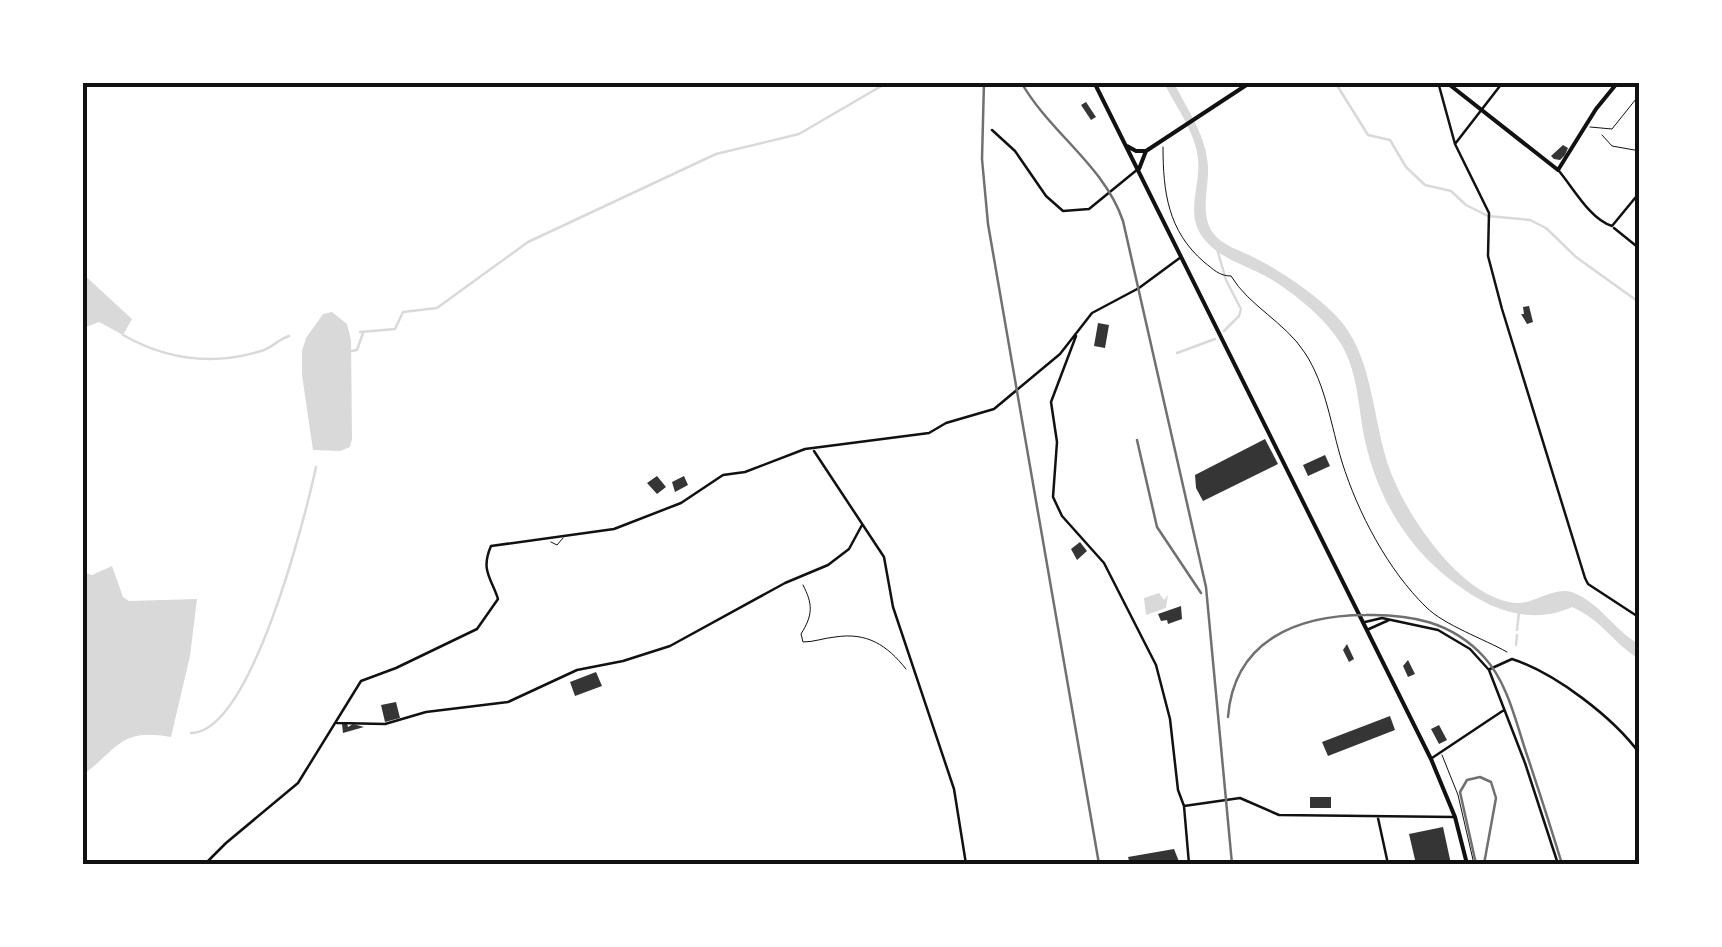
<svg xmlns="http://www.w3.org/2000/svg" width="1722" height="947" viewBox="0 0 1722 947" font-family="'Open Sans',sans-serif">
<rect width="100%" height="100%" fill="#fff"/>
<!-- water -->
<path fill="#d9d9d9" d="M1164 83H1174C1187 109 1207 137 1208 167 1209 189 1199 215 1214 234 1223 246 1240 250 1253 257 1280 270 1326 301 1344 325 1374 365 1373 424 1390 470 1406 515 1462 599 1516 603 1535 604 1555 585 1574 593 1601 604 1616 632 1639 644V659C1612 642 1603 621 1572 607 1542 621 1508 616 1479 599 1415 562 1377 504 1363 431 1358 401 1357 371 1341 344 1325 318 1295 294 1269 278 1248 266 1220 259 1204 239 1184 214 1201 187 1198 159 1196 133 1175 105 1164 83Z
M82 273 132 319 123 335 99 322 83 328Z
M332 312 347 324 351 340 352 439 350 447 340 451 313 450 302 375V351L306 338 323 314Z
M112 566 123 597 129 601 197 599 190 656 171 737C120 728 119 748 83 775V572L92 575Z
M1159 593 1164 600 1168 595 1166 608 1146 615 1144 598Z"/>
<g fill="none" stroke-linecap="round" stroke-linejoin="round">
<!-- stream -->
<path stroke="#d9d9d9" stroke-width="2.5" d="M1335 82 1368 135 1390 140 1406 167 1425 185 1451 191 1466 205 1488 216 1530 220 1546 228 1576 257 1640 303
M1217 249 1226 280 1241 309 1239 316 1224 331
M360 332 395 329 403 312 437 308 528 242 716 154 799 134 883 85 924 82
M123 335C167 360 212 366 261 351 272 348 279 339 289 336
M352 351 357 350 363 333
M1177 353 1215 339
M1517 630 1519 612
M1516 645 1517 635
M191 733C251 733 305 518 316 467"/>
</g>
<!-- building -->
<path fill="#353535" d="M1086 102 1096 117 1091 120 1081 105Z
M1563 145 1568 148 1565 155 1560 160 1554 159 1551 156Z
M1529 306 1533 322 1527 324 1521 314H1524L1523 307Z
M1098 323 1109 325 1105 348 1094 346Z
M1265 439 1278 464 1203 501 1196 488 1195 475Z
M1325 455 1330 466 1308 476 1303 465Z
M657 476 666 487 657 494 647 483Z
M684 476 688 485 675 492 672 482Z
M1080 542 1087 551 1077 560 1071 549Z
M1181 606 1182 619 1168 624 1167 620 1161 621 1158 614Z
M1347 644 1354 659 1349 662 1343 650Z
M1408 660 1415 674 1408 677 1403 666Z
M596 672 602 686 575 696 570 682Z
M396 702 400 718 385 722 381 705Z
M1390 716 1395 730 1328 756 1322 742Z
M347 723 348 727 353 724 364 727 343 733 342 724Z
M1439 725 1447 740 1439 744 1431 729Z
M1310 797H1331V808H1310Z
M1443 827 1451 864H1416L1409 834Z
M1174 849 1180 864H1130L1128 857Z"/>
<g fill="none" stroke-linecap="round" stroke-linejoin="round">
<!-- path -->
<path stroke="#111" stroke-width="1" d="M1602 135 1612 146 1640 151
M1163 147C1163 192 1168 231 1204 262 1213 269 1219 276 1231 276 1249 306 1285 322 1305 353 1326 385 1331 426 1342 462 1358 513 1388 570 1426 607 1444 625 1484 639 1507 652
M803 585C813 604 813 615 801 634L803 642C814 642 824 638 835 637 867 632 887 645 906 669"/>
<!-- service -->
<path stroke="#111" stroke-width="1" d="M1590 127 1612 129 1640 94
M551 542 557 545 563 538
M1442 755 1458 795 1474 864"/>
<!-- minor -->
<path stroke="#111" stroke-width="2.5" d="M1438 82 1455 144 1489 213 1488 256 1502 309 1585 578 1588 584 1640 618
M992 130 1015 151 1046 196 1063 211 1089 209 1138 169
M1455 144 1503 82
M1559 171C1574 189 1590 219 1612 226L1640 192
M1614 228 1640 249
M1076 336 1051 402 1057 442 1053 497 1062 516 1104 563 1156 665 1170 719 1178 790 1184 806
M814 451 884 557 893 607 954 789 966 864
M1365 622 1382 618 1438 630 1470 649 1489 670 1525 763 1558 864
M1369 629 1389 620
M1490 669 1512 659C1555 673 1613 717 1640 754
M337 723 385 724 426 712 508 702 577 670 623 661 670 646 785 583 828 565 849 549 862 525
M1432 758 1504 710
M1378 818 1388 864
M205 864 226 843 298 783 361 681 396 668 477 629 498 599C492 579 480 571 491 546L614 529 681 503 723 475 745 472 805 449 929 433 946 423 994 409 1060 354 1092 313 1139 288 1181 257
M1189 864 1184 806 1240 798 1279 815 1454 817"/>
<!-- tertiary -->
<path stroke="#111" stroke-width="4" d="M1094 82 1431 759 1455 817 1467 864
M1446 82 1558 170 1596 109 1618 82
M1127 146 1136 151H1146
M1139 169 1146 151 1251 82"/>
<!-- tram -->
<path stroke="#707070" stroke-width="2.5" d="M1476 864 1460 792 1467 780 1480 777 1491 782 1496 798 1484 864"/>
<!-- rail -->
<path stroke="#707070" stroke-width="2.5" d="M984 82 982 159 988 224 1099 864
M1021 82C1050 133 1104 165 1123 221L1206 587 1232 864
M1137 440 1157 527 1201 593
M1228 717C1234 640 1298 615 1366 615 1411 614 1452 622 1484 657 1508 683 1516 723 1527 755 1539 791 1551 828 1562 864"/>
</g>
<!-- border -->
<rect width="1722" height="947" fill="none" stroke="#ffffff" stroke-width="170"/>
<rect x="85" y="85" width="1552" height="777" fill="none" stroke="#111" stroke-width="4"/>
</svg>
